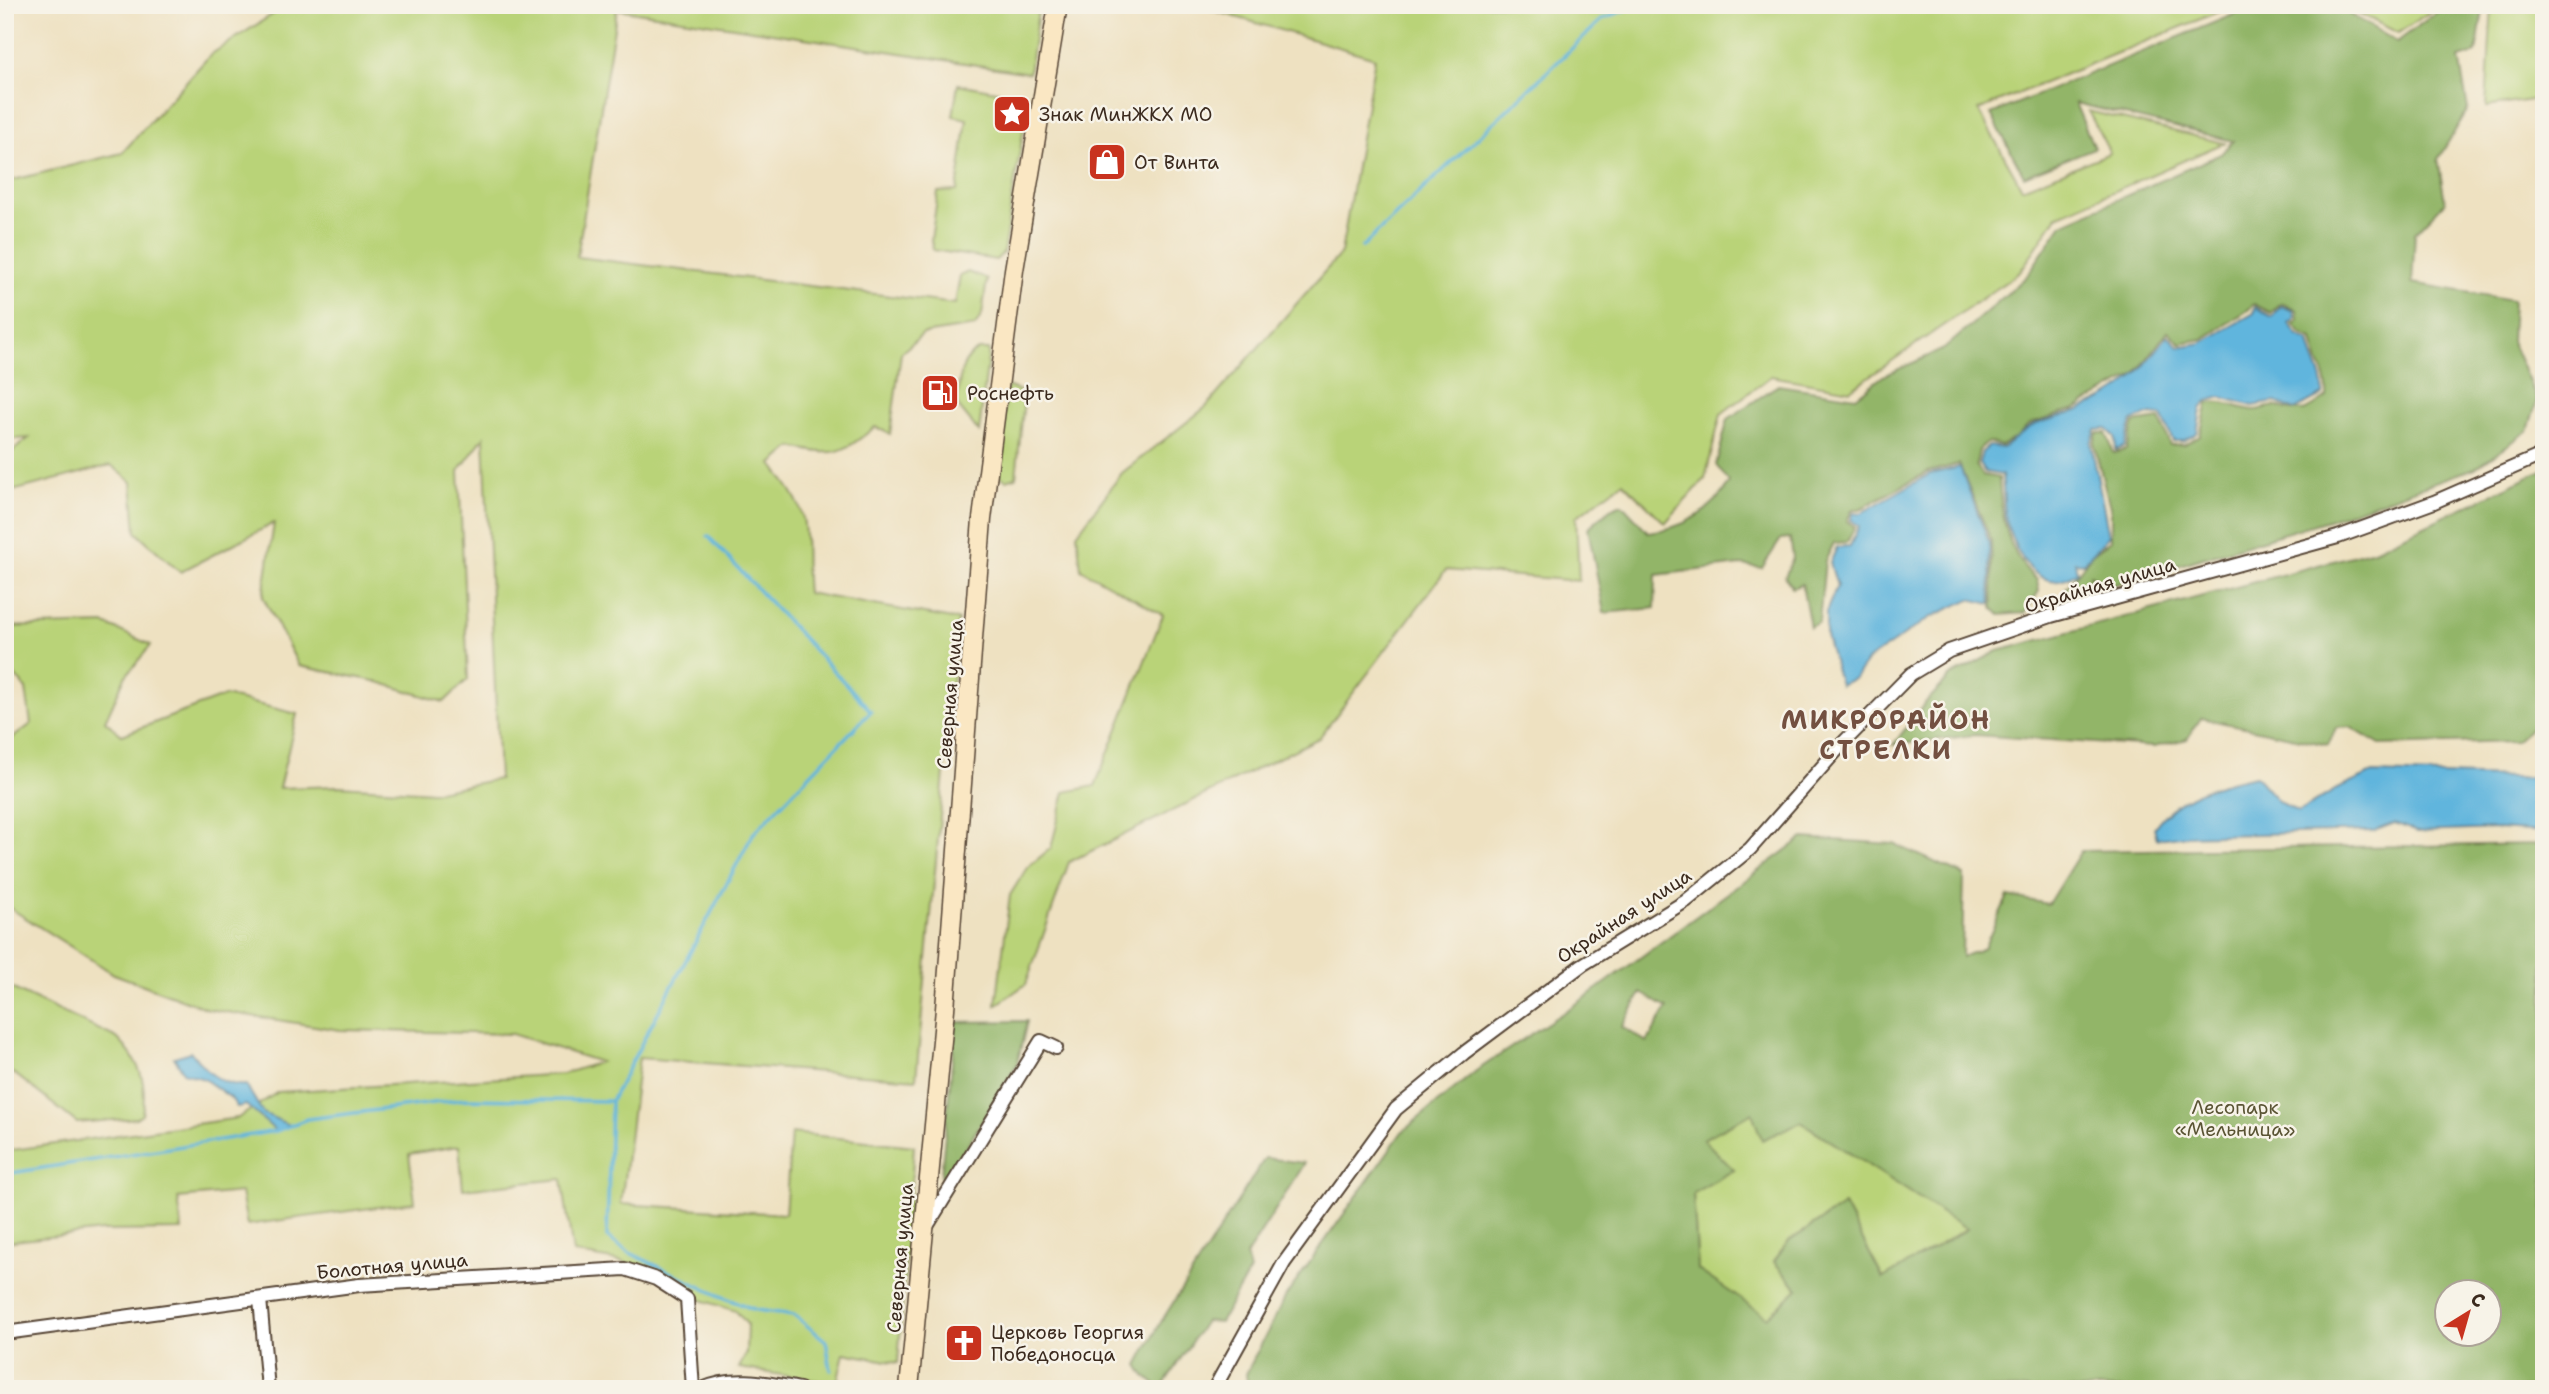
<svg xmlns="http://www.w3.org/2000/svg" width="2549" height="1394" viewBox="0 0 2549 1394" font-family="'Shantell Sans',sans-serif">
<rect width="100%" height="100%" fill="#f7f3e8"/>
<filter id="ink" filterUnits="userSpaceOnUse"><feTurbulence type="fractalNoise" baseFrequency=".0143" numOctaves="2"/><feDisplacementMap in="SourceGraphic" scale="14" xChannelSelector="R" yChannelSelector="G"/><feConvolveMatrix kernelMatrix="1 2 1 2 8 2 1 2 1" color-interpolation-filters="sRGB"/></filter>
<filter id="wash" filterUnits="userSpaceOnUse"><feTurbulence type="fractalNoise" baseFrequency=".00686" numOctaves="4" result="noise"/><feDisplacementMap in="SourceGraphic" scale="28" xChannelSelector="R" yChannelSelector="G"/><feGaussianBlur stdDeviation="1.57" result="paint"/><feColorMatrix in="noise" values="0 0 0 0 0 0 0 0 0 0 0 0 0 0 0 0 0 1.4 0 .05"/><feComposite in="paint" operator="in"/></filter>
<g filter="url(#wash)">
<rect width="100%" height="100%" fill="#eee1c1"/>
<!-- green -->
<path fill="#b9d378" stroke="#7a7e4b" stroke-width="2" d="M287 5H1039L1029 73 617 9 577 257 955 304 960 276 968 272 987 279 982 315 975 326 923 334 901 353 890 434 875 427C839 456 835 456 792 447L772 464C782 478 796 495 801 511 808 530 804 570 807 593L958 620 916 1079 639 1058 621 1204 785 1214 791 1133 914 1146 898 1363 844 1353 837 1384 739 1368 746 1353 747 1324 736 1311 698 1299 662 1277 623 1262 573 1253 562 1179 463 1189 459 1146 409 1154 415 1202 247 1225 241 1192 178 1198 182 1230 101 1231 5 1242V1151L238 1118 278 1092 563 1074 600 1062 512 1034 340 1030 208 1009 114 974 5 905V744L31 724 26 689 5 663V627L105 624 151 645 125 677 105 721 122 735 225 696 297 714 279 788 339 786 433 792 499 779 484 437 459 471 468 679 444 702 375 681 299 666 263 597 274 523 180 572 136 532 132 482 111 465 5 493V457L29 438 5 440V182L122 153 210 55Z
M1195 5H2235L1978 110 2022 188 2110 153 2088 111 2224 143 2057 216 2020 272 1850 390 1771 376 1721 414 1705 479 1665 523 1623 482 1576 517 1579 581 1446 570 1319 738 1069 862 1026 984 996 1005 1010 895 1027 868 1051 848 1065 792 1095 786 1163 615 1081 569 1077 534 1122 473 1206 407 1341 253 1375 58Z
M2343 5H2440L2398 33Z
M2492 5H2544V98L2486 107Z
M958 84 1029 97 1003 253 996 260 933 250 931 240 938 192 957 191 967 119 953 116Z
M978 350H989L979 432 957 405C959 385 958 361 978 350Z
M1007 386 1022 392 1024 400 1016 477 1006 480 997 474Z
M5 985 117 1038C140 1061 148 1083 142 1114L136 1118 77 1123 15 1074 5 1072Z
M1752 1113 1801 1122 1967 1228 1883 1279 1844 1205 1788 1242 1774 1261 1798 1289 1767 1318 1698 1270 1693 1193 1734 1170 1702 1139Z"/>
<!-- forest -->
<path fill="#92b568" stroke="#667043" stroke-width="2" fill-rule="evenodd" d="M2257 5H2335L2397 42 2446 5H2484L2476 53 2459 58 2468 109 2438 159 2445 202 2415 233 2412 283 2513 300 2511 341 2537 400 2528 431 2475 468 2328 520 2111 586 2090 575 2095 597 2072 600 2065 590 2092 554 2111 540V511L2094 444 2097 433H2106L2114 453 2126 450 2134 423 2160 419 2170 445 2185 444 2200 435 2208 403C2226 400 2240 410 2256 410 2264 409 2271 405 2278 407 2304 413 2304 414 2327 397 2328 371 2316 364 2312 339L2301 334 2293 323 2298 320 2297 311 2281 303 2271 313 2254 304 2248 310 2203 339 2180 343 2168 331 2135 375 2075 409 2028 425 2017 437 2001 446 1988 442 1979 450 1976 465 1983 475 1999 478C2001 516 2007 554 2037 580L2039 591 2025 613 2000 615 1993 608 1991 540 1959 464 1928 472 1860 509H1853L1847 521 1855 527 1847 542 1834 543 1825 561 1819 622 1810 627 1802 584 1793 588 1785 577 1793 557 1790 538 1781 539 1762 568 1741 565 1656 575 1655 608 1604 613 1588 528 1610 509 1622 504 1648 532C1682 529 1713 512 1729 482L1716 465 1728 419 1778 385 1856 397 1883 376 1944 349 2026 277 2062 224 2221 154 2233 141 2075 103 2094 148 2024 176 1991 114Z
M2544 469V717L2516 741 2380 745 2350 727 2336 728 2328 745 2201 718 2187 739 2154 747 1975 735 1893 745 1925 703 1951 676 1998 651 2374 550Z
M1803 838 1894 844 1964 875 1962 957 1984 948 2008 896 2048 904 2081 851 2544 844V1389H1248L1246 1374 1286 1296 1402 1132 1476 1071 1585 998ZM1641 993 1667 1008 1647 1042 1622 1027ZM1752 1113 1762 1140 1801 1122 1967 1229 1883 1278 1844 1205 1788 1242 1774 1262 1798 1289 1767 1317 1698 1270 1693 1193 1734 1170 1703 1139ZM2490 1292V1334H2448V1292Z
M1027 1021 1017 1064 949 1176H941L956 1022Z
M1265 1158 1305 1163 1246 1256 1250 1270 1220 1322 1205 1321 1161 1389 1145 1376 1138 1365 1161 1322Z"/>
<!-- water -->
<path fill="#61b5dd" stroke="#4e707e" stroke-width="2" d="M2281 306 2294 311 2295 318 2289 323 2298 336 2309 341C2312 360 2325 376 2323 395L2295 410 2275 402 2253 406 2221 397 2207 401 2201 409 2197 433 2183 441H2173L2162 416 2149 415 2132 421 2124 447 2116 450 2115 437 2107 429 2096 430 2091 443 2109 536 2083 563 2075 562 2077 572C2038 600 2014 551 2006 519 2003 505 2004 489 2002 475L1985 472 1979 463 1982 452 1989 446 2002 448C2013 442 2022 431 2032 426 2047 419 2064 417 2079 410 2126 391 2138 375 2168 335L2179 347 2201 343 2254 313 2255 307 2272 317Z
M1960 467 1989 542 1991 604 1970 599 1931 617 1868 660 1855 678 1840 685 1826 636V612L1837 586 1830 563 1837 547 1850 546 1859 526 1851 520 1854 512 1861 513 1930 474Z
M2373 773 2544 778V832L2497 829 2417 832 2395 823 2374 831 2181 836 2157 839 2154 828C2177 794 2217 784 2256 776L2278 801 2298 812 2337 789Z
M191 1052C206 1071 221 1087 246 1085L263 1113 289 1125 276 1131 246 1105 237 1107 231 1098 204 1079 184 1073 174 1057Z"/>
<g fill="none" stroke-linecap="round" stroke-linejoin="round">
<!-- stream -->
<path stroke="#61b5dd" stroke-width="3.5" d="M1362 247 1603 19 1638 5
M611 1101 753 834 871 711 708 536
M5 1174 276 1131 307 1119 465 1099 611 1101 607 1237 628 1252 718 1295 756 1310 794 1315 826 1341 831 1370"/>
</g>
</g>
<g filter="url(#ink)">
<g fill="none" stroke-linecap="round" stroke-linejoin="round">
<!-- street casing -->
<g stroke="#564536" stroke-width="16">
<path id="street" d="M927 1226 1041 1041 1056 1048
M260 1299 268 1389
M5 1333 359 1285 625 1269 656 1279 687 1299 693 1389
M702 1389C734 1375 767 1383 800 1389
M1214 1389 1284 1263 1396 1109 1464 1053 1582 965 1686 901 1750 849 1844 742 1911 674 1949 651 2051 616 2338 537 2434 502 2544 454"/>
</g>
<!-- secondary casing -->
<g stroke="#564536" stroke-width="21">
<path id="secondary" d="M909 1389 945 1009 982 519 1014 270 1058 5"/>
</g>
<!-- street -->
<use href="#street" stroke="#fff" stroke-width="12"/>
<!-- secondary -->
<use href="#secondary" stroke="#fae7c3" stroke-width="18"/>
</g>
</g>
<!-- icons -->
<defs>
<g id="sight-square" transform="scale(2.0125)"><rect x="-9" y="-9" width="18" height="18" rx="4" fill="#c8321e" stroke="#f7f3e8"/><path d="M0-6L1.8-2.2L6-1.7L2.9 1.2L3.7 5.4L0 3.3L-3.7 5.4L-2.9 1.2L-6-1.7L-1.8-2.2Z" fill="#fff"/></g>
<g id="shop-square" transform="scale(2.0125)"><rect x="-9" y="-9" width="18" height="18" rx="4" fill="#c8321e" stroke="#f7f3e8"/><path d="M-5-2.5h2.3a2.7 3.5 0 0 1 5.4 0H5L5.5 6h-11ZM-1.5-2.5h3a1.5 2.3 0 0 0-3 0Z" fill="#fff"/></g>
<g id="fuel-square" transform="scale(2.0125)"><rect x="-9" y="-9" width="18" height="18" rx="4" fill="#c8321e" stroke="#f7f3e8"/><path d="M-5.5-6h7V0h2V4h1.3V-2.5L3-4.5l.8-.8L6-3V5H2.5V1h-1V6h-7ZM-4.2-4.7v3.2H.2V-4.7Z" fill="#fff"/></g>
<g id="church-square" transform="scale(2.0125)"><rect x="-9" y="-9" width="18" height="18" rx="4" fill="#c8321e" stroke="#f7f3e8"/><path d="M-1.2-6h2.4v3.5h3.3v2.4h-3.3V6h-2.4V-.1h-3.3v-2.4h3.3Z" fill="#fff"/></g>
</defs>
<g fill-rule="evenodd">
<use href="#sight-square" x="1012" y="114"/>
<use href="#shop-square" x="1107" y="162"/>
<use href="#fuel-square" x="940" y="393"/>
<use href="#church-square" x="964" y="1343"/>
</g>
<g text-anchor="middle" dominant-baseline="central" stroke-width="5" stroke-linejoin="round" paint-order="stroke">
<!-- poi labels -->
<g font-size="19" fill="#3b2a1e" stroke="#f7f3e8" text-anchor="start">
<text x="1039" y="114">Знак МинЖКХ МО</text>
<text x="1134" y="162">От Винта</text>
<text x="967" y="393">Роснефть</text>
<text x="991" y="1332">Церковь Георгия<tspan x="991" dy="22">Победоносца</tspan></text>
</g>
<!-- street labels -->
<g font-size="19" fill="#3b2a1e" stroke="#f7f3e8">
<text transform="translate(2100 585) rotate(-16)">Окрайная улица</text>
<text transform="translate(950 694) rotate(-85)">Северная улица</text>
<text transform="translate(1624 916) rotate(-33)">Окрайная улица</text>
<text transform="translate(900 1258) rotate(-85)">Северная улица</text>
<text transform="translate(392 1266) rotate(-5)">Болотная улица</text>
</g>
<!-- park labels -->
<g font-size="19" fill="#5a5434" stroke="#f7f3e8">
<text x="2235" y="1107">Лесопарк<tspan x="2235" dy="22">«Мельница»</tspan></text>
</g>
<!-- district labels -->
<g font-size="26" font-weight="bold" letter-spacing="2" fill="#735041" stroke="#f7f3e8">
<text x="1886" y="719">МИКРОРАЙОН<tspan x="1886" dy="30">СТРЕЛКИ</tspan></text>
</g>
</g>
<!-- margin -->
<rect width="2549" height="1394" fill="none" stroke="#f7f3e8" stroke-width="28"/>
<!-- north arrow -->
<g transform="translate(2468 1313) rotate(37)"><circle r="33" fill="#f7f3e8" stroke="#aca397" stroke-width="2"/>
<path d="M0-5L12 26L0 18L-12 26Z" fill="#c8321e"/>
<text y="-10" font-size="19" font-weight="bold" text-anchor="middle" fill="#3b2a1e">С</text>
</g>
</svg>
